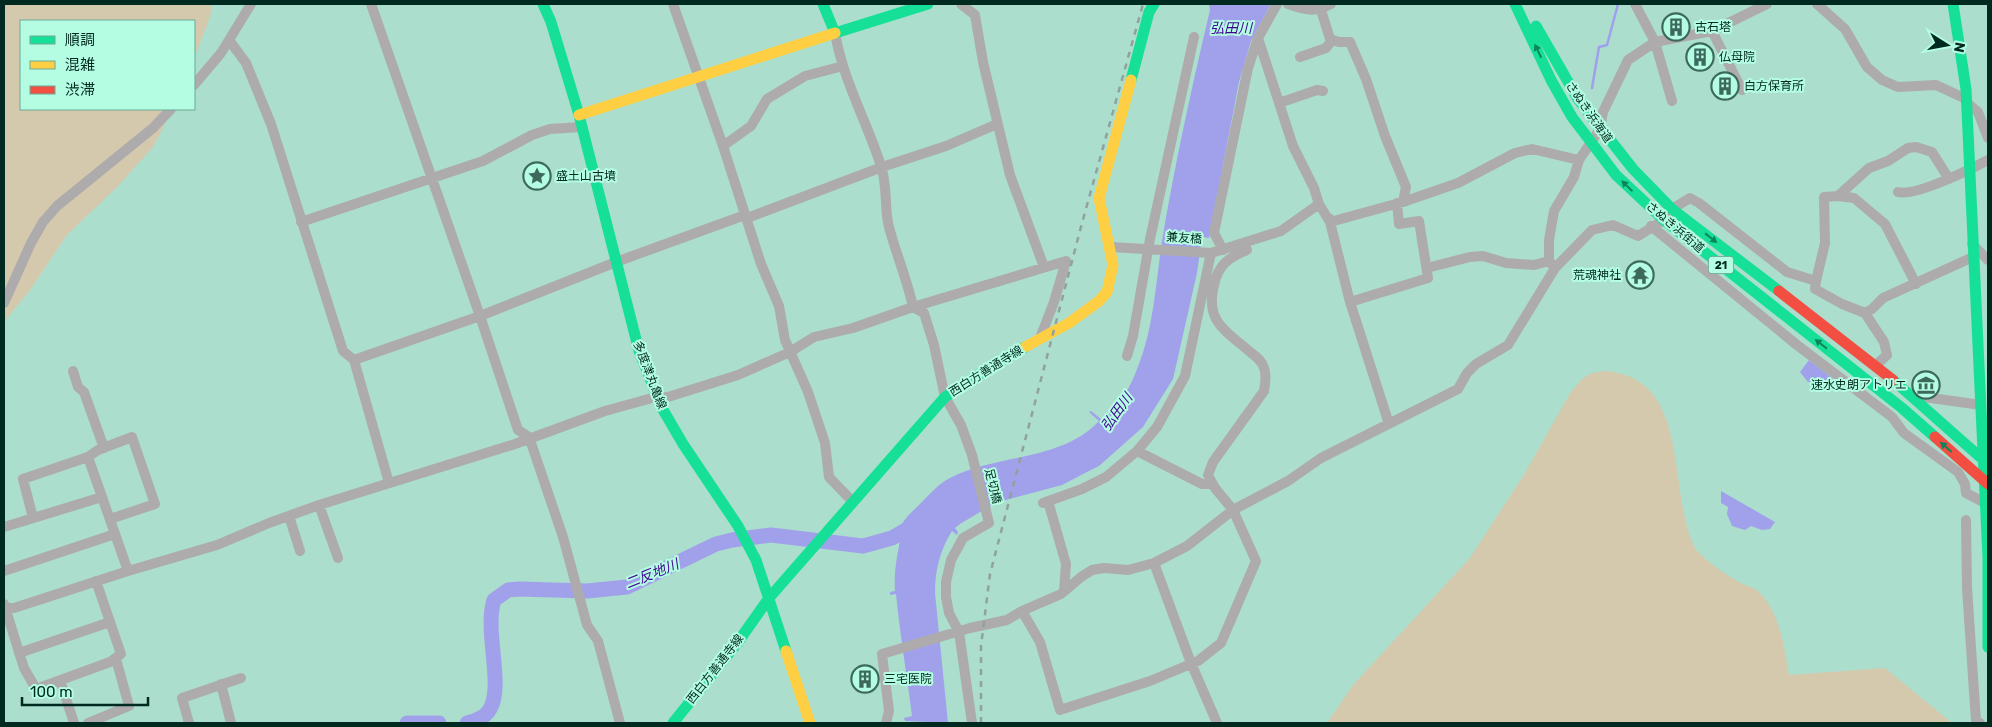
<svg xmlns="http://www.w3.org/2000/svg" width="1992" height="727" viewBox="0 0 1992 727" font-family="Rubik,'Noto Sans JP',sans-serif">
<rect width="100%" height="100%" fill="#abdecd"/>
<!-- green -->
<path fill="#d5c9ad" d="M4 4H212L210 17 194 59V21H21V109H173L153 147 118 186 67 235 30 290 4 322Z
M1605 371C1692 377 1667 490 1694 546 1700 558 1728 576 1741 583 1746 586 1753 587 1758 591 1780 612 1784 647 1789 675L1885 668 1952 723H1327L1353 685 1470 558 1525 473 1570 393 1582 379 1592 373Z"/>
<!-- water -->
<path fill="#a1a1eb" d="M1209 4H1271L1251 41 1239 82 1209 238 1202 237 1197 273 1173 379 1143 427 1099 466 1085 473 1062 485 995 503 960 524 955 528 958 532 957 535 952 531C940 550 935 570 935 593L948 723 905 721 904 718 912 716C907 675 900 635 896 594L890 595V592L895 591C894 574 896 562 899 546 900 540 899 533 901 527 903 519 914 510 920 504 929 495 940 482 952 477 998 454 1062 461 1099 421L1089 412 1091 411 1101 419C1121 408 1131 385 1139 364 1154 325 1156 281 1162 241 1175 163 1192 86 1210 10Z
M1809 360 1837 382 1826 391 1816 383 1808 382 1800 372Z
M1721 491 1775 522 1770 529 1762 530 1751 526 1745 530 1732 526 1727 514 1728 507 1721 503Z"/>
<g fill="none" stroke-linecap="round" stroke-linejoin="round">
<!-- stream -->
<path stroke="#a1a1eb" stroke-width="2.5" d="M1592 88 1599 47 1607 45 1618 4"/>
<!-- river -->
<path stroke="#a1a1eb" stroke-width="15" d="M407 723H439
M467 723C475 721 486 717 490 709 504 685 484 631 494 600L508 590 519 589 587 591 627 587 716 544 732 540 771 535 863 546 892 538 916 524"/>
<!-- street -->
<path stroke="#aeabad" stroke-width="10" d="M371 4 480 316 518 430 529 437 563 537 587 625 598 641 620 723
M673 4 723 146 761 264 779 306 785 340 808 392 825 443 829 477 853 502
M961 4 975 15 983 62 1010 175 1044 267
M1277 4 1258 38 1293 146 1314 188 1319 204 1330 222 1403 202 1458 183 1515 153 1532 149 1579 160
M1288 4C1305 10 1315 13 1331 4
M1635 4 1655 42 1672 101
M1817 4 1845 29 1867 67 1882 80 1898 87 1936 85 1966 99
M1321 10 1330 39 1339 42H1350L1366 79 1385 136 1406 187 1403 202
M1712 31 1742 90
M835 33C843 80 867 122 881 166 888 187 884 209 889 227 896 254 907 279 913 307L924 313 934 345 945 397 961 425 972 455 989 523 963 538 951 560 946 582V597L949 613 959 632 972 723
M229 40 246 63 271 124 343 351 354 360 389 483
M1300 57 1326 48 1332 40
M194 85 221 53 251 4
M1966 102 1978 112 1988 138
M1279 103 1317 90 1323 91
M723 146 751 126 767 99 805 76 843 66
M1898 192C1915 197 1971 169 1988 160
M1838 196 1854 198 1885 224 1916 284
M1329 218 1350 302 1389 424
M301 222 483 161 532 135 550 129 582 127
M1651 226 1797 345 1892 417 1904 433 1958 472 1965 484 1966 493 1985 503
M1972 244 1988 260
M1111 247 1211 253 1281 231 1319 204
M1223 250 1214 233 1248 68 1258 38
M1427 268 1470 257 1483 256 1506 263 1534 265 1549 261
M1555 268 1549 261V240L1554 211 1574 177 1579 160 1600 129 1603 112 1628 60 1655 42 1712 31 1767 4
M1816 281 1825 243 1824 197 1838 196 1869 168 1888 161 1908 148 1916 147 1932 152 1949 179
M1350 302 1428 278 1419 221 1399 224 1397 203
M4 303 31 243 43 222 57 206 153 128 171 109
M1865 313 1872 309 1883 298 1973 257
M1127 356 1133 336 1150 239 1194 37
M354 360 480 316 616 262 745 215 750 217 882 167 946 146 997 124
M73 371 78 387 84 392 104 448
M1910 395 1981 405
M1137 451 1202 484H1213
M1048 501 1066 564 1064 591
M1043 503 1082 489 1106 477 1137 451 1157 427 1185 376 1211 253
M319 505 338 558
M289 516 300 551
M33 518 23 479 88 457
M110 519 155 504 132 437 98 450 88 457 128 571
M1966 520 1967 588 1976 721 1980 723
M4 527 102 497
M1154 563 1191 663 1217 723
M4 571 115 534
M4 604 24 668 36 689 110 662 121 654 96 581
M4 608H14L128 571 217 545 269 523 319 505 515 444 605 411 652 398 668 397 738 375 790 352 814 337 853 328 913 307 1066 261 1054 302 1040 338
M1022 611 1040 642 1060 710 1150 681 1198 661 1221 643 1256 561 1233 510 1215 488 1208 475 1213 462 1264 391C1265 384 1267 375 1264 368 1262 360 1255 356 1249 351 1224 330 1205 320 1214 285 1218 265 1229 257 1247 250L1244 244
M19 653 110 622
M60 680 74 723
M221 684 231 723
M88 723 129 706 116 659
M189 723 182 698 241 678
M886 723 889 711 882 654 970 628 1007 620 1022 611 1061 594 1081 577 1092 570 1104 568 1128 570 1154 563 1187 546 1233 510 1288 481 1321 458 1458 389 1467 373 1476 364 1508 345 1555 268 1592 230 1613 225 1638 236 1664 220 1672 209 1690 198 1699 203 1787 272 1816 281 1815 289 1842 304 1865 313 1884 342 1887 355 1876 365"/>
<!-- fast -->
<path stroke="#16e098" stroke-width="11" d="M543 4 551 22 579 115 639 351 662 408 683 444 738 526 756 560 786 651
M823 4 835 33 928 4
M1515 4 1551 80 1572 117 1616 175 1664 220 1902 408 1935 437
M1953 4 1966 89 1988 558V647
M1536 26 1578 99 1633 169 1672 209 1779 291
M1131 80 1149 12 1154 4
M1893 380 1988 464
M673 723 738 642 769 598 945 397 990 367 1025 347"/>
<!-- slow -->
<path stroke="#ffcf43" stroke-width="11" d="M579 115 835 33
M1025 347 1069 323 1099 301 1107 292 1113 265 1099 198 1131 80
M786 651 810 723"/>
<!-- jam -->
<path stroke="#f24e42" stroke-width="11" d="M1779 291 1893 380
M1935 437 1988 484"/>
<!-- rail -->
<path stroke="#91a19c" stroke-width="2.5" stroke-dasharray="6 6" stroke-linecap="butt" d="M981 723V646L990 574 1082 223 1143 4"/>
</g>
<!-- one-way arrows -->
<defs><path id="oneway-solid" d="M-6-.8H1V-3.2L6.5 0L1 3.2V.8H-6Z" transform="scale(1.25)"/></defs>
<g fill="#0b855c">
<use href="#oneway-solid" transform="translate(1538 51) rotate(-116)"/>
<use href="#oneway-solid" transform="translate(1627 186) rotate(-136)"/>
<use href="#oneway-solid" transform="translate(1711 238) rotate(38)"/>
<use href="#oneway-solid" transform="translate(1821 344) rotate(-142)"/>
<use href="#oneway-solid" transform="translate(1946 447) rotate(-139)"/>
</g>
<!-- icons -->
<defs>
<g id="building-ring" transform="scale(1.4375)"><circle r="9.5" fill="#b4fde3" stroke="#3c695c" stroke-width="1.5"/><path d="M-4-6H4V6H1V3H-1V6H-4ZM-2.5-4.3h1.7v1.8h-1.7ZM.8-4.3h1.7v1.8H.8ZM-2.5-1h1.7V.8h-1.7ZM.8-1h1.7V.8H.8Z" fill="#3c695c"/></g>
<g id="sight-ring" transform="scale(1.4375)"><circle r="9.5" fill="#b4fde3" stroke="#3c695c" stroke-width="1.5"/><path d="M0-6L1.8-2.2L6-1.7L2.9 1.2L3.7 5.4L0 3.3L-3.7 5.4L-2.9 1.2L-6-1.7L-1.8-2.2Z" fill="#3c695c"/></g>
<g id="temple-ring" transform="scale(1.4375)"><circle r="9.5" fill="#b4fde3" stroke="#3c695c" stroke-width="1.5"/><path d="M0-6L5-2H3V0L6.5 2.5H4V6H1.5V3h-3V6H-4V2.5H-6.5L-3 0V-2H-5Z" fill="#3c695c"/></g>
<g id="museum-ring" transform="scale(1.4375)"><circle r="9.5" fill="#b4fde3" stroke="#3c695c" stroke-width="1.5"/><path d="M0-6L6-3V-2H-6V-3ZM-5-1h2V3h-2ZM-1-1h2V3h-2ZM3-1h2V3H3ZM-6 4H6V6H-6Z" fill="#3c695c"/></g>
</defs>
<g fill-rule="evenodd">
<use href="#building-ring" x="1676" y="27"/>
<use href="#building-ring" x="1700" y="57"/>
<use href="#building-ring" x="1725" y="86"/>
<use href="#sight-ring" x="537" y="176"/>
<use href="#temple-ring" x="1640" y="275"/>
<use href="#museum-ring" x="1926" y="385"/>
<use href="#building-ring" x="865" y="679"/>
</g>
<g text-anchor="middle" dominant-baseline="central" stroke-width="4" stroke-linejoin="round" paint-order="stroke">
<!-- shield labels -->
<rect fill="#b4fde3" stroke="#36695a" stroke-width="1" x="1708.5" y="256.5" width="25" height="17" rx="4"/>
<g font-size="11" font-weight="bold" fill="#002a1f">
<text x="1721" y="265">21</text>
</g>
<!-- poi labels -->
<g font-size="12" fill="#002a1f" stroke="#b4fde3" text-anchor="start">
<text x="1695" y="27">古石塔</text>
<text x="1719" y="57">仏母院</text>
<text x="1744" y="86">白方保育所</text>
<text x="556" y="176">盛土山古墳</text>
<text x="1621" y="275" text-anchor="end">荒魂神社</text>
<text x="1907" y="385" text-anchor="end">速水史朗アトリエ</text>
<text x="884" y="679">三宅医院</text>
</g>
<!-- street labels -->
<g font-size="12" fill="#002a1f" stroke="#b4fde3">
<text transform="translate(1589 112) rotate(55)">さぬき浜海道</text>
<text transform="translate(1675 227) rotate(40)">さぬき浜街道</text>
<text transform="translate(1184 238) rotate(4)">兼友橋</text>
<text transform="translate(986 371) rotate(-32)">西白方善通寺線</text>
<text transform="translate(650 375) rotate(69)">多度津丸亀線</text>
<text transform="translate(993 486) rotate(76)">足切橋</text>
<text transform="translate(715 669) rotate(-52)">西白方善通寺線</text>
</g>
<!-- water labels -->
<g font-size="14" font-style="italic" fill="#420593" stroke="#b4fde3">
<text x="1231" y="28">弘田川</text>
<text transform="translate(1117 412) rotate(-54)">弘田川</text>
<text transform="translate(652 574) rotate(-22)">二反地川</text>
</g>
</g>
<!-- border -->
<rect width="1992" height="727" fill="none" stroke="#002a1f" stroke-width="10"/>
<!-- legend -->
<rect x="20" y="20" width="175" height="90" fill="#b4fde3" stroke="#6ca995"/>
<rect x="30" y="36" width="25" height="8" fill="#16e098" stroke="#6ca995"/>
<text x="65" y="45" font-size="15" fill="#002a1f">順調</text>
<rect x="30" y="61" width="25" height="8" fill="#ffcf43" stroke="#6ca995"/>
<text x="65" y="70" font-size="15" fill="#002a1f">混雑</text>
<rect x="30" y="86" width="25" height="8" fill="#f24e42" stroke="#6ca995"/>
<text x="65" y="95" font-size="15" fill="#002a1f">渋滞</text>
<!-- north arrow -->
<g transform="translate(1947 45) rotate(101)" stroke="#b4fde3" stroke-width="4" paint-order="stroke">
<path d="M0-4L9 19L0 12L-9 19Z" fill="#002a1f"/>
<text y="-8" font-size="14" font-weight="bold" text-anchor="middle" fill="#002a1f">N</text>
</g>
<!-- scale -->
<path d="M22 697v8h126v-8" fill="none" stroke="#002a1f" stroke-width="2.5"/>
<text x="30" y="697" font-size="15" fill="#002a1f" stroke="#b4fde3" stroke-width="4" paint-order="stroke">100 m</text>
</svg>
